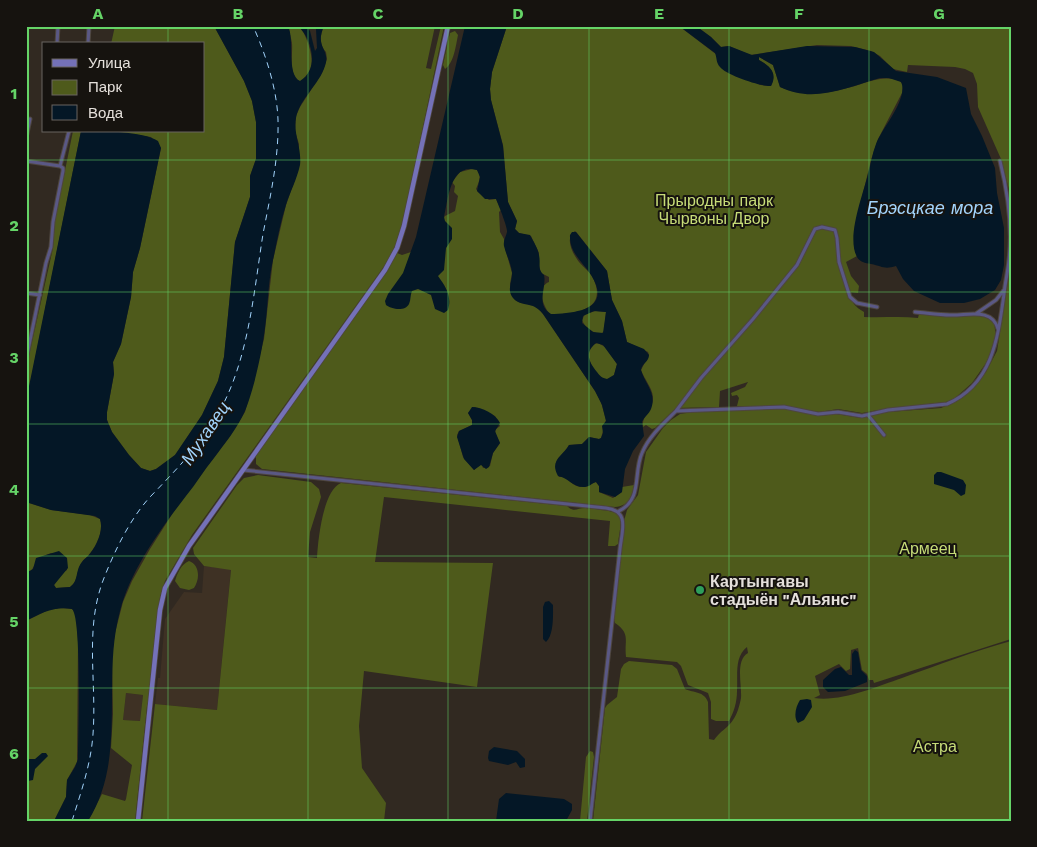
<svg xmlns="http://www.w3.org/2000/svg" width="1037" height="847" viewBox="0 0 1037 847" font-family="'Work Sans',sans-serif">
<rect width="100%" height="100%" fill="#312921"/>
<!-- built -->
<path fill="#3e3124" d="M204 566 231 569 217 710 155 704 158 678H160L165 619 184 592 202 593Z
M126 693 143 695 140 721 123 720Z"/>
<!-- green -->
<path fill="#4e5a1b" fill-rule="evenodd" d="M115 26H214L244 81 252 101 256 122V159L250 176V197L235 242 224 357 218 381 202 415 175 455 156 469 150 471 141 468 129 455 112 432 107 420V412L114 374 113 362 121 344 131 297 133 272 140 248 161 148 151 137 110 131H204V44H111Z
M288 26C291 26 294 26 296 26 302 28 304 33 306 38 312 53 317 71 300 82 288 75 293 55 292 43 291 37 289 32 288 26Z
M324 26H435L426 68 431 69 441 26H444L401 232 395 248 385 265 192 535 165 581 160 597 150 698 147 706 135 821H88L102 794 125 801 126 799 132 765 111 748 113 714 112 655 115 633 123 602 132 581 150 549 176 508 228 439 245 412 251 390 264 339 273 260 286 205 298 171 299 144 295 131 296 116 300 107 322 73 327 59 326 52C319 45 320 35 324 26ZM126 693 143 695 140 721 123 720Z
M507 26H679L717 55 760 85 771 86C777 73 770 66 759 60V57L773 65 780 87C805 98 830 93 855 86 871 81 884 75 900 81L903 85 902 93 878 139 871 160 855 226 854 247 857 256 846 262 851 276 859 286 858 293 850 292C851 302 855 307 864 312V317C882 318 900 316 918 318L919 314 948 317 977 315 988 317 994 322 996 337 991 353 986 363 972 383 954 399 946 402 884 409 862 413 838 409 819 412 786 406H737L739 398 737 395 732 396 731 393 745 387 748 382 720 391 719 407 676 408 655 428 652 429 646 425 643 427C641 416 654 409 653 397 652 387 644 379 641 370L649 355 648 352 627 342 622 321 612 300 607 271 577 233 575 231C564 238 573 254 579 262 583 267 589 271 592 276 610 310 575 315 550 314 543 306 536 287 549 282V277L541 273 539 266V253L531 236 519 233 515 229 517 221 508 202 503 145 491 100 490 89 492 72Z
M696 26H1011V197L1001 159 978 107 977 84 973 73 965 69 955 67 908 65 907 72 893 69 880 56 871 51 851 46 817 45 750 55 729 46 721 47 711 37Z
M455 31 458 35C456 45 454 63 445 69L443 65 449 37 450 33Z
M73 131H81L26 404V369L53 248 55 220Z
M472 169 477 170C482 176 479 182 476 189L478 192 489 200 496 199 501 210 499 212 500 232 504 239 505 248 512 273 510 284 515 300 521 303 536 306 543 314 595 391 601 402 606 420 601 438 599 439 589 437 582 444 569 445C562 458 550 458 559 477H565C579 491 581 487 596 482L599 486V492L613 498 622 492V487L634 485C632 496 629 506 615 507L262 469 256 464V455L381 279 397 253 402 255 411 252 416 245 442 221 445 216 455 211 458 196 454 192 455 186 452 182 460 172ZM474 407 495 416 500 426 496 429 495 433 500 443 493 453 490 466 483 468 482 465H479L474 470 463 457 457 435 459 431 472 425V420L468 413Z
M1011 263V351L1009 358H1011V639L874 683 873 680H869L867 674 862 670 858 648 851 650 850 669 846 671 839 664 815 676 820 695 814 698C841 702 876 687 902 678 938 665 974 651 1011 641V821H593L605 708 607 705 617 697 621 669 624 664 629 661 672 665 677 669 685 689C694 693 704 691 708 702L709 739 714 740C720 731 728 728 733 720 737 715 740 704 741 698 742 685 735 660 748 653L747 647C734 657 738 676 737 691 737 702 734 712 729 721H716L711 719V702L708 693 688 685 681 666 677 662 626 657C624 640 631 634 615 623L614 618 624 521 627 510 638 495 646 452 663 428 671 420 680 414 699 411 773 409H787L819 416 836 414 861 418 888 412 941 408 957 401 971 390 986 372 997 351Z
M596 311 606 312 604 331 601 334C593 333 585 328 582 320L585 314Z
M598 343 605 347 617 364 614 375 607 380C593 376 579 348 598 343Z
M258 475 311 482 319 489 321 497 310 532 308 557 317 558C318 540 323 490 341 483L567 506C574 513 577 508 585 508 590 508 596 509 601 510 628 512 620 523 618 544L615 546H608L610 521 384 497 375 562 493 563 477 687 364 671 359 726 362 768 386 803 384 821H142L155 704 217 710 231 570 204 566 194 554 193 548 237 485 244 478Z
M26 502 51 510 90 515 100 519C104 531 96 547 88 556 86 558 83 560 82 562 76 570 79 581 70 587L56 588 54 585 62 573 67 570V558L51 553 39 558 31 571 26 573Z
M189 561C200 565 200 579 194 588L189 590 180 588 175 581C177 574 181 564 189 561Z
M61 608 72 609 76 614 78 642 77 762 67 780 66 797 54 821H26V621L48 610Z
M590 751 593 752 594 757 587 821H580L586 757Z"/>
<!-- water -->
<path fill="#041726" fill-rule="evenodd" d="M214 26H288C295 40 286 74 300 81 320 69 312 39 298 26H306L310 31 315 51 317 48 316 29 317 26H324C314 48 331 49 325 66 319 85 300 98 296 118 293 134 302 148 300 165 297 179 290 192 286 205 280 223 277 242 273 260 268 282 268 305 265 328 262 352 254 389 245 411 237 429 225 443 214 458 204 470 196 484 186 496 160 530 131 569 120 611 101 681 128 757 88 821H54L66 797 67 780 75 767 78 759C78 738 82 618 72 609 55 606 41 613 26 621V573L33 569 36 558 59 551 67 558 68 568 54 585 56 588 70 587C79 581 75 570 82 562 83 560 86 558 88 556 96 547 104 531 100 519L95 516 51 510 26 502V401L81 131C100 131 143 131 158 141L161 148 140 248 133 272 131 297 121 344 113 362 114 374 107 412V420L112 432 129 455 141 468 150 471 156 469 175 455 202 415 218 381 224 357 235 242 250 197V176L256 159V122L252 101 244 81Z
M465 26H507L492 72 490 89 491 100 503 146 508 202 517 221 515 229 519 233 530 235C533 241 538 248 539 255 541 264 537 269 544 275 547 288 535 304 551 314 575 313 613 310 591 275 583 262 569 253 570 235L572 232H576L607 271 612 300 622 321 627 342 644 349 649 355C649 362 642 363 641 370 645 384 657 393 651 409 649 414 644 417 642 422L644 436 633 451 625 469 622 492 615 497 599 492V486L596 482C592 483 589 487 585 487 573 488 569 478 558 476 549 460 563 456 569 445L582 444 589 437 599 439 601 438 603 433 602 426 606 421 602 405 595 391 543 314C532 300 522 308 513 298 506 289 513 281 512 272 511 263 506 255 504 246 503 240 506 237 507 232 508 228 498 204 496 199H485L477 191 480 177 477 170C450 162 448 200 444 217L445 221 452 228V239L446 248 444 270 438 276C446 287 452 296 448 310L444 313 435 309 431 295 418 289 412 291C410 295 411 300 409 304 405 312 391 309 386 305L385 301 388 294 403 273 416 237ZM594 311 606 312 603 333 593 332 582 323 583 316ZM596 343 603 345 617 364 614 375 607 379C602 378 600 376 597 372 589 362 584 353 596 343Z
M679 26H696L711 37 721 47 729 46 752 55 807 46 855 47 874 52 896 71 937 77 966 88 971 114 982 136 995 168 997 193 1004 228V265L1001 280 995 290 980 299 964 303H940L914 291 903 279 896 266C884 270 882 266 871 264 865 263 860 262 857 257 846 237 863 195 868 174 871 164 872 154 876 144 882 128 909 98 901 82L889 78H880C847 87 814 104 780 87L773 65 759 57V60C770 66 778 73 771 86 762 87 726 75 720 67 716 63 717 58 715 53Z
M472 407C482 407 496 414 500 423L495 431 500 443 493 453 489 467 486 469 481 465 474 470 464 459 457 437 459 431 472 425V420L468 413Z
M941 472 963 480 966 485 965 494 961 496 954 490 934 484V475L937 472Z
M549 601 553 605C553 615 554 635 546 642L543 639V607L545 602Z
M855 650 858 652 861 670 867 676V682L845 691 828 692 823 687V680L835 669 841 667 849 675H852V654Z
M807 699 811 700 812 707 804 720 798 723C793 717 796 706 800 700Z
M494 747 517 751 525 759V767L520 768 516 762 508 765 489 761 488 758 489 751Z
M42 753H46L48 756 35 769 33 780 28 781 26 784V759H35Z
M506 793 564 799 572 804V810L566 821H496L499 799Z"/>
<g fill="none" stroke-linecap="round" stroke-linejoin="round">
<!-- ferry -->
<path stroke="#a2d4fc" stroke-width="1" stroke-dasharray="6 5" stroke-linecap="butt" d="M72 821C81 792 91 764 93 734 97 682 84 628 104 578 115 550 130 519 150 497 173 473 195 451 213 422 248 368 253 297 263 234 270 197 279 159 278 120 277 89 266 55 253 26"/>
<!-- street casing -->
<g stroke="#4e463f" stroke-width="5">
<path id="street" d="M57 44 58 26
M88 44 89 26
M26 138 30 119
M26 161 60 166
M60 166 69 131
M26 293 40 295
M915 312C927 313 939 315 950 315 967 316 992 307 998 329
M977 313 996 300 1004 290
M26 360 46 263 51 247 53 222 63 171V168L60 166
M676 411 701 378 753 319 797 265 815 229 822 227 835 230 837 238 839 262 850 297 857 303 877 307
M868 415 884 435
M243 470 606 508C630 511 622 530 620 549L590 821
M619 511C643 499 633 473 642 453 649 436 664 423 676 411L784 407 818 414 838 412 862 416 888 410 947 404C993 384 998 337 1004 294 1005 283 1008 271 1009 260 1013 226 1008 193 1000 161"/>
</g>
<!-- secondary casing -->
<g stroke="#4e463f" stroke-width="6">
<path id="secondary" d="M138 821 160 610 165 588 189 546 385 270 397 248 404 226 448 26"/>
</g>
<!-- street -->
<use href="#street" stroke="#5a5885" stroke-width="3"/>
<!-- secondary -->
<use href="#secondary" stroke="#7471b8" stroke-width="4.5"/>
</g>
<!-- grid -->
<path fill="none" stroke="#65d467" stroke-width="1" stroke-opacity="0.55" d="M168 26V44M308 26V821M448 26V821M589 26V821M729 26V821M869 26V821M168 131V821M26 160H1011M26 292H1011M26 424H1011M26 556H1011M26 688H1011"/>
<!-- markers -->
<circle fill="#2e9e5b" stroke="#16130f" stroke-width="2" cx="700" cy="590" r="5"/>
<g text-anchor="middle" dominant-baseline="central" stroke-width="4" stroke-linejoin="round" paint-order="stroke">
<!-- park labels -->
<g font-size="16" fill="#c7dc78" stroke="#16130f">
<text x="714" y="200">Прыродны парк<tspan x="714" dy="18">Чырвоны Двор</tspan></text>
<text x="928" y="548">Армеец</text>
<text x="935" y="746">Астра</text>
</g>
<!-- poi labels -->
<g font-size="16" font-weight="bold" fill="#e5e0db" stroke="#16130f" text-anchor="start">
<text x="710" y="581">Картынгавы<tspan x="710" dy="18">стадыён "Альянс"</tspan></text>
</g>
<!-- water labels -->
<g font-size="18" font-style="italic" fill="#a2d4fc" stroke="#16130f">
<text x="930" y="207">Брэсцкае мора</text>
<text transform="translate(205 433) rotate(-56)">Мухавец</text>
</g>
</g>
<!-- border -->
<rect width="1037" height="847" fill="none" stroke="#16130f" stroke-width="55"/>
<!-- legend -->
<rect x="42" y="42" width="162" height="90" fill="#16130f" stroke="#696561"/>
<rect x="52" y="59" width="25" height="8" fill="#7471b8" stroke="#696561"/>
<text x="88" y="68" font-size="15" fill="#e5e0db">Улица</text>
<rect x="52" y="80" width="25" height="15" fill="#4e5a1b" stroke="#696561"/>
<text x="88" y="92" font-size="15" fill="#e5e0db">Парк</text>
<rect x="52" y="105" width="25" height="15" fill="#041726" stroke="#696561"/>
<text x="88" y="118" font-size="15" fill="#e5e0db">Вода</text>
<rect x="28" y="28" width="982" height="792" fill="none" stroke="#65d467" stroke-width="2"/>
<g font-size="16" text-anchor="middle" font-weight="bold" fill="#65d467">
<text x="98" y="19">A</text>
<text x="238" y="19">B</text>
<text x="378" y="19">C</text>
<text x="518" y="19">D</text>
<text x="659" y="19">E</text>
<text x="799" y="19">F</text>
<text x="939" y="19">G</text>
<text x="14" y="99">1</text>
<text x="14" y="231">2</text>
<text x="14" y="363">3</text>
<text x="14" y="495">4</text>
<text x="14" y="627">5</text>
<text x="14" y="759">6</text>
</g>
</svg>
